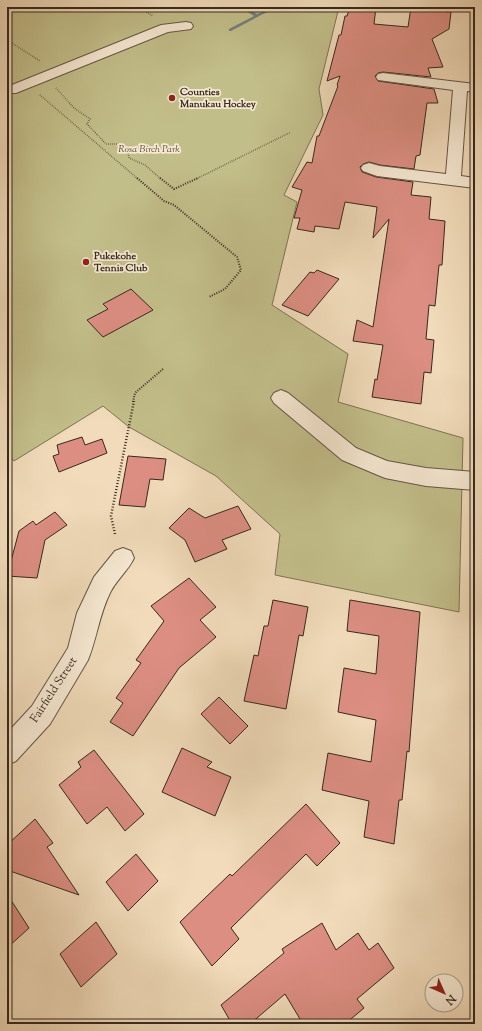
<svg xmlns="http://www.w3.org/2000/svg" width="482" height="1031" viewBox="0 0 482 1031" font-family="'Sorts Mill Goudy',serif">
<rect width="100%" height="100%" fill="#f1dbba"/>
<filter id="stains"><feTurbulence type="fractalNoise" baseFrequency=".005" numOctaves="4"/><feColorMatrix values="0 0 0 0 .2 0 0 0 0 .09 0 0 0 0 .02 0 0 0 .5 -.17"/></filter>
<radialGradient id="worn" r=".72"><stop offset=".6" stop-color="#630" stop-opacity="0"/><stop offset="1" stop-color="#630" stop-opacity=".3"/></radialGradient>
<!-- green -->
<path fill="#c2be8a" stroke="#7c7454" d="M7 7H339L319 89 323 115 284 195 297 202 272 305 348 354 338 402 463 438 459 612 275 575 280 534 216 476 129 427 103 406 14 461 7 453Z"/>
<g fill="none" stroke-linecap="round" stroke-linejoin="round">
<!-- stream -->
<path fill="#747f7b" fill-rule="evenodd" d="M185 7H192L186 9 184 8Z
M240 7H245L257 14 276 7H282L263 14 231 31H229V29L254 16Z"/>
</g>
<!-- building -->
<path fill="#dc8e82" stroke="#36291e" d="M350 7H376L374 24 408 27 411 7 440 9 439 11 451 12 449 29 432 39 443 67 428 68 431 77 383 72 378 73 375 76 378 81 434 89 438 103H427L420 155 416 156 414 169 380 165 369 162 363 164 360 167 362 172 376 177 413 182 411 195 431 197 429 219 445 221 442 265H439L435 306 429 305 426 339 434 340 431 373 424 372 421 404 372 397 375 379 377 380 383 345 353 341 357 320 373 327 389 219 373 238 377 207 345 202 339 229 315 226 314 232 297 229 300 218H294L302 190 292 187 307 162 312 163 317 136H319L338 86 337 85 340 76 327 81 339 35H341L345 16H347Z
M317 270 339 279 308 316 282 305 310 272 314 273Z
M131 289 153 310 103 337 87 320 108 309 103 304Z
M82 437 85 445 102 439 107 453 59 472 53 456 59 454 57 445Z
M128 456 166 459 163 480 150 479 145 507 119 505Z
M238 506 251 529 222 540 227 549 195 562 185 540 169 528 189 508 205 518Z
M55 512 67 525 45 540 37 578 7 576 19 531 33 521 36 525Z
M189 578 216 607 200 620 216 637 179 668 133 736 110 722 123 703 116 698 141 663 136 660 164 621 151 606Z
M273 600 308 607 303 636 299 635 286 709 244 701 254 655 258 656 264 626H268Z
M350 600 420 612 409 752 407 751 402 800H399L394 844 364 837 369 801 322 790 328 753 371 762 376 720 338 712 344 668 376 674 379 636 347 631Z
M219 697 248 726 230 744 201 714Z
M182 748 212 762 207 767 231 777 215 816 162 792Z
M94 750 144 814 125 831 107 807 87 824 59 785 81 767 78 762Z
M306 804 340 843 317 866 306 854 231 928 239 939 212 966 180 922 230 874 232 876Z
M35 819 53 843 47 847 79 895 7 870V845Z
M136 854 158 881 128 911 106 882Z
M7 894 29 928 7 948Z
M96 922 117 954 81 987 60 954Z
M322 923 336 950 358 933 369 950 378 943 394 968 357 999 364 1008 345 1024H303L285 994 250 1024H232L221 1005 284 953 282 949Z"/>
<g fill="none" stroke-linecap="round" stroke-linejoin="round">
<!-- minor casing -->
<g stroke="#655645" stroke-width="2">
<path id="minor" d="M186 22 191 23 193 26 191 29 168 32 16 93H7V87L161 25Z
M383 73 475 84V92L467 91 461 176 475 178V188L377 176 363 171 361 168 363 165 369 163 380 166 446 174 453 90 378 80 376 77 378 74Z
M281 390 288 393 356 448 387 461 426 468 475 472V490L426 486 385 478 342 460 274 403 271 398 274 393Z
M123 548 131 551 134 558C128 571 116 580 110 593 99 615 97 638 88 660L50 724 16 761 7 765V733L32 706 68 648 77 613 94 577 115 551Z"/>
</g>
<!-- path-far2 -->
<path stroke="#36291e" stroke-width="1.5" stroke-dasharray="0.5 1.5" stroke-linecap="butt" d="M138 7 153 16
M7 40 40 61
M56 88 74 108 90 119 87 124 106 144H118L128 152 129 158 145 165 161 179
M40 95 138 179
M196 179 291 132"/>
<!-- path-far1 -->
<path stroke="#36291e" stroke-width="2" stroke-dasharray="1 1.5" stroke-linecap="butt" d="M137 178 164 201 174 205 237 257 241 270 225 289 209 297
M160 178 174 189 198 178
M133 402 135 393 163 369"/>
<!-- path -->
<path stroke="#36291e" stroke-width="2.5" stroke-dasharray="1 2" stroke-linecap="butt" d="M115 534 111 516 134 401"/>
<!-- minor -->
<use href="#minor" fill="#f6e8d2" fill-rule="evenodd"/>
</g>
<!-- markers -->
<g fill="#8f2418" stroke="#f6e8d2" stroke-width="1.5">
<circle cx="172" cy="98" r="4"/>
<circle cx="86" cy="262" r="4"/>
</g>
<g text-anchor="middle" dominant-baseline="central" stroke-width="3.5" stroke-linejoin="round" paint-order="stroke">
<!-- far-poi labels -->
<g font-size="10" font-weight="bold" fill="#36291e" stroke="#f6e8d2" text-anchor="start">
<text x="180" y="92">Counties<tspan x="180" dy="12">Manukau Hockey</tspan></text>
<text x="94" y="256">Pukekohe<tspan x="94" dy="12">Tennis Club</tspan></text>
</g>
<!-- far-park labels -->
<g font-size="10" font-style="italic" fill="#594e39" stroke="#f6e8d2">
<text x="149" y="149">Rosa Birch Park</text>
</g>
<!-- street labels -->
<g font-size="12" fill="#36291e" stroke="#f6e8d2">
<text transform="translate(54 690) rotate(-57)">Fairfield Street</text>
</g>
</g>
<!-- margin -->
<rect width="482" height="1031" fill="none" stroke="#f1dbba" stroke-width="24"/>
<rect x="8" y="8" width="466" height="1015" fill="none" stroke="#36291e" stroke-width="2"/>
<rect x="12" y="12" width="458" height="1007" fill="none" stroke="#36291e"/>
<!-- north arrow -->
<g transform="translate(444 993) rotate(135)"><circle r="19" fill="#f6e8d2" stroke="#a99c8a"/>
<path d="M0-3L7 15L0 10L-7 15Z" fill="#8f2418"/>
<text y="-6" font-size="11" font-weight="bold" text-anchor="middle" fill="#36291e">N</text>
</g>
<rect width="100%" height="100%" filter="url(#stains)"/>
<rect width="100%" height="100%" fill="url(#worn)"/>
</svg>
